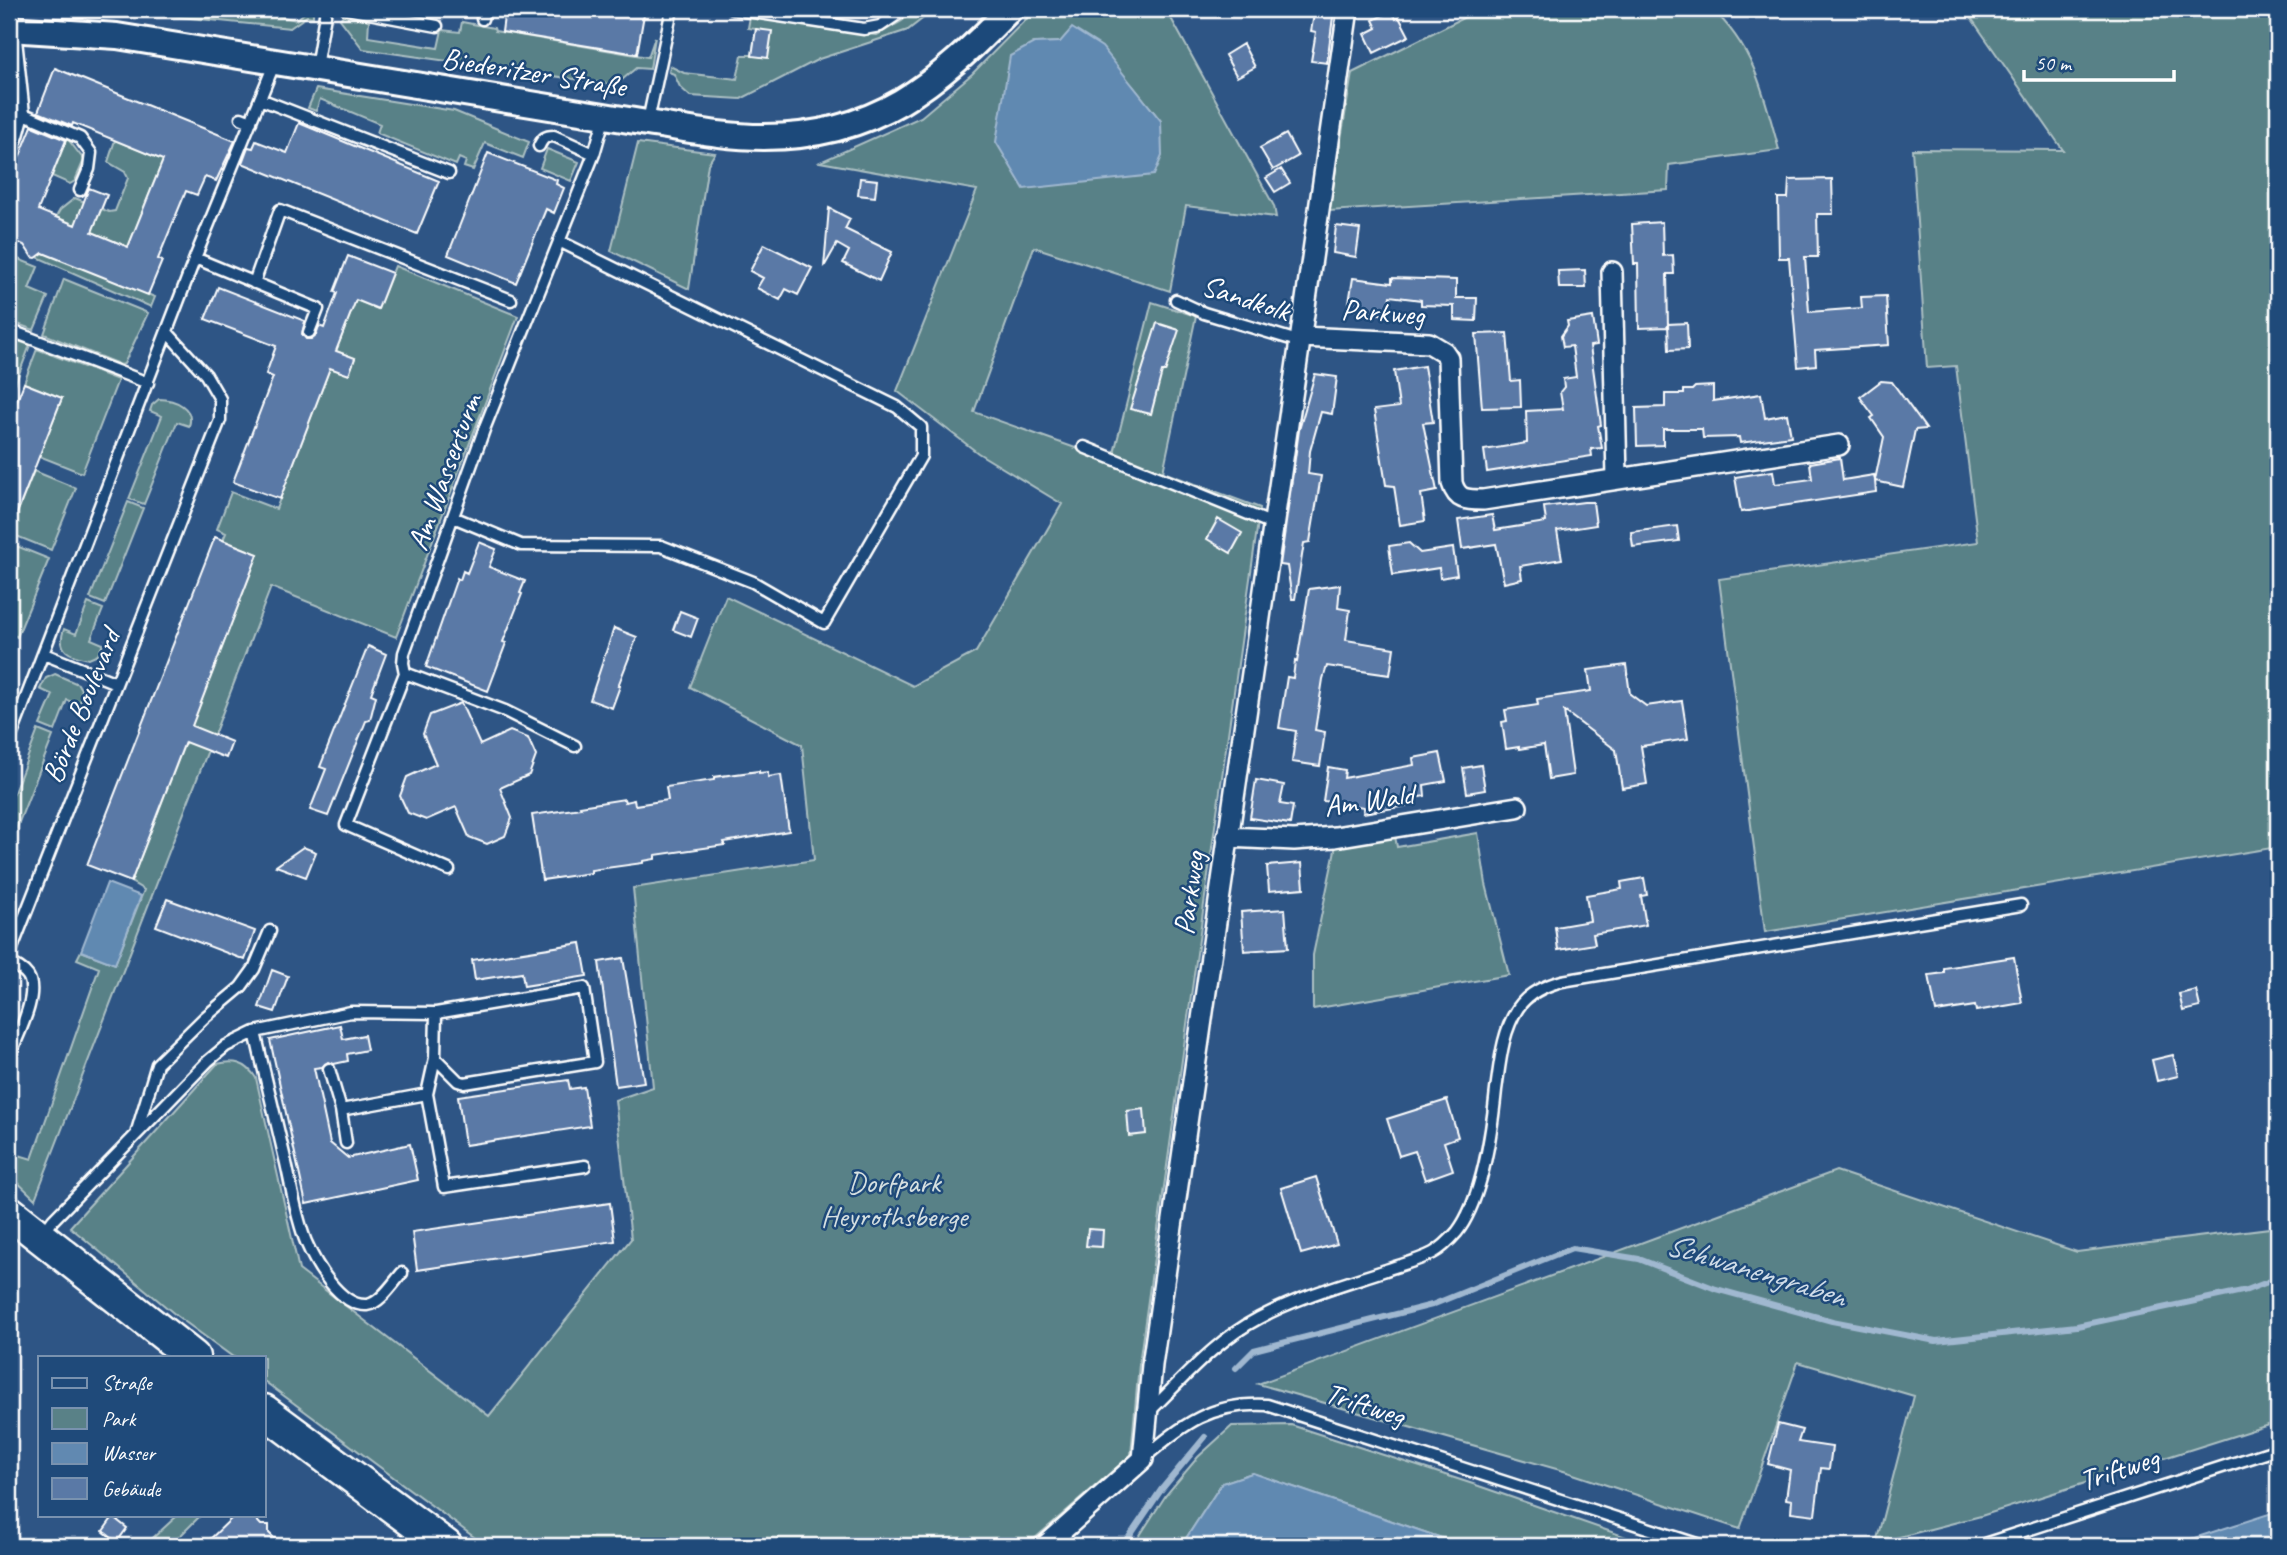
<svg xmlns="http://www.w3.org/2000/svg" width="2287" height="1555" viewBox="0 0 2287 1555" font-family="Caveat,sans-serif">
<rect width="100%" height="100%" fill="#2e5585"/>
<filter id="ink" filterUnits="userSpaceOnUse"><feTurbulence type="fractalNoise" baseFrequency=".0143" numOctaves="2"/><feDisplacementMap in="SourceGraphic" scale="14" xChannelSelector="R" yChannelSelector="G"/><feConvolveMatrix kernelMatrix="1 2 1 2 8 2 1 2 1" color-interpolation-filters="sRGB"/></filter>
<g filter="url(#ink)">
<!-- green -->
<path fill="#598187" stroke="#acc0c3" stroke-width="2" fill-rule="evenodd" d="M101 9H275L273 12 279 16 296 20 308 10 313 12V17L307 16 290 28Z
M915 9H935L908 30 819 59 741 99 690 96 680 87 674 74 669 72 670 66 684 73 737 79 742 55H752L756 29 748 28 750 17 854 33 877 35 902 21Z
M1036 9H1166L1274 206 1276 217 1186 206 1170 291 1034 247 974 412 1112 461 1152 302 1196 316 1163 472 1260 508 1139 1364 1131 1455 1026 1546H486L264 1381V1357H233L177 1316 70 1227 217 1064C234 1060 246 1062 256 1078L299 1270 489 1416 631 1239 615 1100 653 1087 633 888 814 860 802 745 690 687 726 596 913 686 976 652 1062 504 978 453 897 391 977 190 820 162 921 117 972 74ZM1060 42 1132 85 1161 121 1034 43Z
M1481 9H1712C1755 49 1764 95 1779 150L1669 165 1668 190 1329 211 1352 73Z
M1965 9H2278V847L1765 932 1719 579 1978 542 1956 366 1927 368 1912 149 2063 150Z
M344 14 369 20 368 37 438 48 442 30 460 32 462 22 494 28 495 31 648 57 655 37 650 69 636 68 616 85 363 49 340 19Z
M316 89 454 111 529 142 523 158 485 143 473 170 464 167 466 161 459 158 456 165 377 133 380 124 320 99 316 111 308 108Z
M67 138 84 160 75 181 70 184 52 176Z
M115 140 163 160 128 247 56 217 60 210 75 198 109 212 115 211 128 178 125 172 108 162Z
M638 143 715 153 708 164 689 289 611 251Z
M547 149 579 162 571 181 540 168Z
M42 252 155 297 151 307 37 257Z
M13 257 38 267 29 289 48 297 34 330 9 321V269Z
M395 266 518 316 396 637 271 587 35 1199 9 1174V1152L32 1159 99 968 77 959 81 951 115 964 144 890 131 882 258 554 223 540 226 533 217 529 231 492 276 509 330 368 349 374 355 358 336 351 356 300 378 309Z
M64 279 148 313 124 364 121 365 44 334Z
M9 338 30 345 9 400Z
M37 349 118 380 82 473 39 456 62 398 24 383Z
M159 399C175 399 195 408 189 426L177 422 144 504 129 499 162 416 150 411 152 405Z
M34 471 76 488 51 550 9 533Z
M128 502 143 508 105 604 90 598Z
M9 543 49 559 17 637 9 633Z
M88 603 103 609 91 639 103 644 98 655 89 659C70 656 56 651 64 629L76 634Z
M55 674 78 684 83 693 79 705 67 700 55 731 40 725 53 695 40 689 46 678Z
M38 730 53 736 15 832 9 829V806Z
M1478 833 1486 884 1509 975 1313 1009V955L1336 845 1395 836 1397 847Z
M1836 1171 2077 1252 2278 1227V1422L1981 1516 1876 1543 1914 1396 1798 1362 1740 1529 1567 1472 1258 1384Z
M1291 1425 1473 1484 1652 1546H1465L1252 1473 1222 1483 1181 1546H1133L1166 1495 1198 1457 1232 1426Z
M178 1515H201L170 1546H144Z"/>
<!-- water -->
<path fill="#6189b1" stroke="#a0b8d0" stroke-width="2" d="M1072 28 1102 47 1161 121 1162 156 1154 175 1024 189 996 142 1010 56 1034 43 1060 42Z
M107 883 141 896 115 964 81 951Z
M1252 1473H1253L1465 1546H1181L1222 1483Z
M2278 1511V1546H2185V1541Z"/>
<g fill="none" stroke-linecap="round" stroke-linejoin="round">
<!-- stream -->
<path stroke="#a0b8d0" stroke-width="6" d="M1236 1368 1254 1350 1432 1305 1572 1248 1639 1259 1716 1289 1832 1321 1936 1341 2077 1326 2247 1290 2278 1278
M1123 1546 1161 1490 1205 1437"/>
</g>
<!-- building -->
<path fill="#5a79a6" stroke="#fff" stroke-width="2" d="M505 9H645L637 54 502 32Z
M1315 9H1334L1327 63 1311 61 1316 32 1311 31Z
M1392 11 1396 19 1399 17 1409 36 1374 53 1365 34 1377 28 1373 20Z
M756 29 772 31 768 58 752 56Z
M1243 44 1255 67 1237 77 1225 55Z
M55 68 235 141 216 181 205 177 197 195 186 191 158 259 162 261 148 295 43 253 36 258 32 257 24 245 9 239V183L32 126 66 140 38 210 75 225 89 188 107 195 92 232 128 247 163 160 73 123 72 126 38 112Z
M299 123 439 181 417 234 242 163 248 147 253 148 256 141 287 153Z
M1286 134 1298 156 1273 170 1260 148Z
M488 153 557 180 556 184 564 188 554 213 546 209 516 283 448 255Z
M1281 169 1290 183 1275 192 1266 178Z
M860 178 877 180 875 197 858 195Z
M1832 179 1833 214H1817L1818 257H1805L1809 312 1862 308 1861 297 1886 296 1889 345 1815 350 1816 365 1798 367 1789 258H1779L1778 198H1788L1789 180Z
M829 208 850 219 845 229 892 252 879 281 843 263 849 251 837 244 824 267Z
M1662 222 1663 256 1673 255 1674 274H1667L1668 327 1639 328 1638 264H1634L1632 224Z
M1336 226 1360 229 1356 257 1333 253Z
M764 244 812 268 798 295 786 289 780 300 757 288 763 278 750 271Z
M348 256 392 273 378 309 356 300 336 351 355 358 349 375 330 368 280 499 233 482 273 377 266 374 276 346 205 319 218 287 305 321 302 334 306 339H311L316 335 319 326 324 328 337 293 334 292Z
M1585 270 1586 288H1559L1558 271Z
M1353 278 1392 283V278L1456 280V298H1477L1476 321 1454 320V306L1421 305V300L1390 296 1387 315 1348 309Z
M1593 317 1597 345 1590 346 1601 425 1598 426 1602 448 1591 449 1592 456 1487 472 1484 450 1527 443 1526 411 1563 409 1560 392 1564 387 1563 379 1576 377 1572 346 1563 347 1561 336 1568 326 1567 321Z
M1157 323 1179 330 1165 372H1162L1151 414 1130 409Z
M1687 323 1688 349 1669 350 1668 324Z
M1507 333 1511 381 1520 380 1521 407 1482 408 1476 334Z
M1424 366 1433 422 1423 423 1437 491 1421 494 1425 521 1400 525 1394 486 1386 485 1374 410 1399 407 1394 371Z
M1315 374 1337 377 1332 414 1321 412 1310 451 1308 474 1321 476 1310 542 1304 543 1295 599H1292L1287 566 1280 565 1299 430Z
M1881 381 1892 382 1926 429 1915 430 1903 487 1875 481 1876 492 1741 512 1735 477 1773 471 1775 484 1812 479 1810 463 1840 458 1843 480 1874 475 1875 480 1884 437 1871 418 1874 416 1860 397Z
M24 383 62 398 10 531 9 421Z
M1713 386V401L1761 394 1765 418 1787 414 1791 436 1740 443 1739 437 1703 438 1702 429H1663V445L1637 446 1636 408 1665 407V394H1684V390H1692L1695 387Z
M1584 502H1593L1596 525 1557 531 1562 559 1520 566 1522 579 1504 583 1496 544 1462 549 1458 520 1492 515 1495 530 1546 522 1544 507Z
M1218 519 1242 533 1231 553 1207 539Z
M1677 526 1679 541 1633 547 1631 532Z
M215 537 258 554 192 726 232 742 226 758 185 742 131 882 87 865Z
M479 542 496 549 489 567 525 581 520 593 522 594 503 642 506 643 488 691 426 667 457 578 460 580 463 571 467 573Z
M1409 543 1420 553 1453 548 1457 575 1440 578 1439 568 1393 575 1389 546Z
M1340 585 1338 608 1350 610 1346 640 1394 648 1390 675 1327 666 1323 679 1315 730 1325 732 1320 766 1292 762 1296 731 1279 728 1287 677 1293 678 1295 661 1297 662 1309 589Z
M680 611 698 618 691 637 673 630Z
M614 628 637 637 618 686H620L612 708 590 700Z
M368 646 386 654 371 694 376 696 370 720 366 721 328 816 310 810 326 769 320 767Z
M1626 665 1630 694 1646 706 1682 701 1688 739 1641 746 1647 784 1622 788 1616 750 1564 711 1573 775 1549 779 1544 745 1519 749V747L1506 749 1502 722 1507 721 1505 710 1538 705 1537 699 1591 691 1588 670Z
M461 703 480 745 510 731 528 738 536 756 529 775 500 788 512 818 505 836 487 844 469 837 456 807 426 820 408 813 400 796 407 777 436 764 423 734 430 715Z
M1440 753 1446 781 1424 785 1425 796 1404 800 1406 806 1363 813 1364 807 1323 801 1328 767 1345 770 1344 778 1414 765 1413 758Z
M1481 765 1485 790 1467 793 1463 768Z
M759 771V773L768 772V777L781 775 789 831 724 842 725 845 655 855V859L643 861V863L591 870V873L542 880 532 815 581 808 580 806 624 799 625 802 634 800 635 805 668 800 666 787 714 780V777Z
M1256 780 1284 785 1280 804 1293 806 1290 824 1250 818Z
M303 847 316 852 306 877 276 866Z
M1302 863 1304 888 1269 891 1267 866Z
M1644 878 1647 895 1641 896 1646 925 1593 934 1595 944 1558 950 1555 927 1590 921 1586 895 1622 889 1621 882Z
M167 899 255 931 245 960 156 926Z
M1285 909 1288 948 1244 951 1241 912Z
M581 943 587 976 524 986 522 973 475 980 472 960Z
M2014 957 2022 1003 1976 1011 1975 1006 1936 1012 1929 975 1944 973V968Z
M623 958 644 1082 616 1086 599 962Z
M272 970 288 976 275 1012 259 1007Z
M2196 990 2200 1007 2183 1011 2179 994Z
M340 1025 343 1039 364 1035 367 1050 347 1054 348 1061 334 1064 328 1062 322 1067 314 1068 330 1143 348 1158 410 1144 418 1180 306 1204 270 1040Z
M2173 1055 2178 1076 2157 1081 2152 1060Z
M568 1080 570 1089 584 1087 590 1126 465 1145 458 1096Z
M1447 1100 1458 1137 1444 1142 1453 1170 1425 1180 1415 1151 1399 1156 1387 1119Z
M1144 1109 1146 1134 1129 1136 1127 1111Z
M1316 1177 1337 1244 1301 1254 1281 1188Z
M610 1203 615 1241 417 1270 412 1232Z
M1088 1229 1103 1230 1102 1247 1086 1246Z
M1778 1424 1802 1430 1798 1442 1832 1447 1829 1469 1821 1468 1815 1515 1791 1512 1792 1500 1786 1499 1790 1470 1768 1464Z
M235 1515H252L261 1525H269V1533L282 1546H203Z
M113 1517 127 1528 117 1542 103 1531Z"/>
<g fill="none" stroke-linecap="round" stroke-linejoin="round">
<!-- service casing -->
<g stroke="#fff" stroke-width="15">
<path id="service" d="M347 9 437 26
M733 9 864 29 880 26 905 9
M482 19 484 9
M316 67 326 9
M260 99 449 173
M24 114 80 138 91 153 89 169 80 190
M241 118 251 122
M648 121 672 9
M539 146C543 138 545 136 554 136L594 154
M9 159 18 136 24 114 15 30
M195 258 318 309 309 332
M254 283 280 210 511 300
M1176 300 1204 313 1301 342
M9 330 148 383
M1084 447 1273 524
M453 517 521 545 661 546 753 582 824 623 921 456V427L897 407 559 241
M44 654 116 683
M405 673 346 825 449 870
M9 742 195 258 275 62
M575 746 505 711 405 673 403 663 404 653 485 427 594 154 605 116
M9 956 220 420V399L206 375 167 332
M9 963C16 966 23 969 28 976 40 995 16 1038 9 1058
M436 1013 435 1058 427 1094 444 1187 585 1166
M255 1032C265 1076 276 1120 286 1163 292 1189 296 1217 306 1242 315 1263 340 1307 367 1305 380 1304 394 1282 402 1273
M329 1069 341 1110 346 1143
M341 1110 427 1094
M137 1131 157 1064 204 1018 241 987 254 969 270 931
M43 1234 53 1220 208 1061 226 1046 255 1032 351 1012 436 1013 584 988 595 1062 465 1083 458 1081 435 1058
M1150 1411C1185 1377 1215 1341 1259 1318 1298 1297 1341 1285 1383 1271 1399 1265 1418 1261 1433 1253 1442 1248 1450 1240 1457 1232 1482 1200 1492 1130 1496 1090 1500 1063 1502 1032 1518 1008 1528 993 1544 986 1562 981L2021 905
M1144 1458C1183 1424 1212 1402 1267 1405L1703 1546
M1978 1546 2278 1449"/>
</g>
<!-- minor casing -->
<g stroke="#fff" stroke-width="24">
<path id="minor" d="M1612 272 1617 478
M1302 337 1429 343 1444 352 1448 358 1452 483C1457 500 1466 500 1483 500L1839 445
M1227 837 1294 840 1335 837 1517 807
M1045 1546 1143 1459 1152 1365 1348 9"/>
</g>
<!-- tertiary casing -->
<g stroke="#fff" stroke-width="30">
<path id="tertiary" d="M9 29 117 36 647 123C686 129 725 137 764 137 876 137 936 85 1010 9"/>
</g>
<!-- primary casing -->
<g stroke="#fff" stroke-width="37">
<path id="primary" d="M9 1212 193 1357
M264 1411 446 1546"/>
</g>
<!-- service -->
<use href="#service" stroke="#1f4a7a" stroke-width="10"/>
<!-- minor -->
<use href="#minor" stroke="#1f4a7a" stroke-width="19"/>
<!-- tertiary -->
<use href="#tertiary" stroke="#1f4a7a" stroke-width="24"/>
<!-- primary -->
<use href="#primary" stroke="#1f4a7a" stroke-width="32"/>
</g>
</g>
<g text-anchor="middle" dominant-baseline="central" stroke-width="5" stroke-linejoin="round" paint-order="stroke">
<!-- street labels -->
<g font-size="30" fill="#fff" stroke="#1f4a7a">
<text transform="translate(534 72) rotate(9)">Biederitzer Straße</text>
<text transform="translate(1246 298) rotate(18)">Sandkolk</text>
<text transform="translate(1383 312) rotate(4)">Parkweg</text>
<text transform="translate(444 472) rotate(-70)">Am Wasserturm</text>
<text transform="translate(81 706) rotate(-68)">Börde Boulevard</text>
<text transform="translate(1369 800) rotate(-8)">Am Wald</text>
<text transform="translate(1189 893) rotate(-82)">Parkweg</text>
<text transform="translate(1365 1404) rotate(18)">Triftweg</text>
<text transform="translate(2119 1469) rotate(-18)">Triftweg</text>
</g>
<!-- park labels -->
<g font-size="30" fill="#d6e0e1" stroke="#1f4a7a">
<text x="894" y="1182">Dorfpark<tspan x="894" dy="34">Heyrothsberge</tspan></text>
</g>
<!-- water labels -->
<g font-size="32" font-style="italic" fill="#d0dce8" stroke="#1f4a7a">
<text transform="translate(1756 1270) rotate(17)">Schwanengraben</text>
</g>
</g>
<!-- margin -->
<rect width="2287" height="1555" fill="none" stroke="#1f4a7a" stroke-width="35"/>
<rect x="18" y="18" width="2252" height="1520" fill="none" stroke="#fff" stroke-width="2.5" filter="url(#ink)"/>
<!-- legend -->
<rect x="38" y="1356" width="228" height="161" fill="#1f4a7a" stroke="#7992af" stroke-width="2"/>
<rect x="52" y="1378" width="35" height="10" fill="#1f4a7a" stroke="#7992af" stroke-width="2"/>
<text x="102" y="1390" font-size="21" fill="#ffffff">Straße</text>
<rect x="52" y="1408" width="35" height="21" fill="#598187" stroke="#7992af" stroke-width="2"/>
<text x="102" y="1426" font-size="21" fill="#ffffff">Park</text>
<rect x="52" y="1443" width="35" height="21" fill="#6189b1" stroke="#7992af" stroke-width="2"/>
<text x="102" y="1460" font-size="21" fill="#ffffff">Wasser</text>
<rect x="52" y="1478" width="35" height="21" fill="#5a79a6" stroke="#7992af" stroke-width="2"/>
<text x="102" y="1496" font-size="21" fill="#ffffff">Gebäude</text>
<!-- scale -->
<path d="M2024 70v10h150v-10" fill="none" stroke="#ffffff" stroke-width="3.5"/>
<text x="2035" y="70" font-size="21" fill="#ffffff" stroke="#1f4a7a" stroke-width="5" paint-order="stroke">50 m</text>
</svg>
